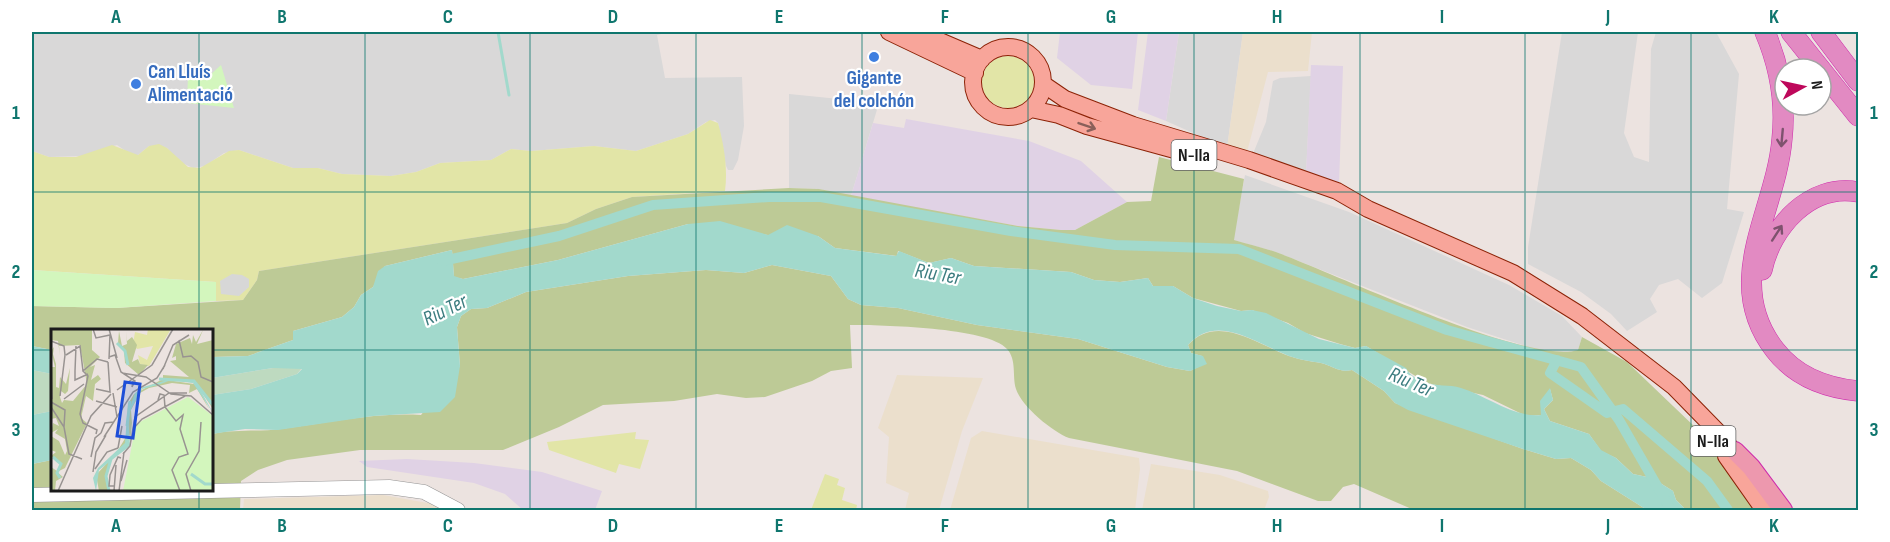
<svg xmlns="http://www.w3.org/2000/svg" width="1890" height="542" viewBox="0 0 1890 542" font-family="'Sofia Sans Condensed',sans-serif">
<rect width="100%" height="100%" fill="#ece3e0"/>
<!-- residential -->
<path fill="#d9d8d8" d="M32 32H670L657 35 665 78 742 77 744 126 738 160 733 170H728L726 166 718 123 715 120 706 122 688 134 636 151 594 146 531 151 511 149 491 160 440 163 416 172 391 176 342 174 318 168H293L239 150 224 153 205 166 193 168 180 162 167 148 149 146 138 155 133 156 117 145 81 156 49 157 32 151Z
M1179 32H1243L1227 148 1166 121Z
M1562 32H1638L1624 133 1634 157 1649 162 1651 49 1656 32H1716L1739 74 1727 209 1744 212 1722 283 1702 298 1678 279 1659 285 1650 299 1657 312 1627 331 1611 314 1581 292 1528 264V247Z
M1311 76 1306 173 1252 156 1266 122 1273 81 1280 78Z
M789 94 879 103 851 196 819 189 789 188Z
M1245 175 1349 212 1509 285 1562 316 1582 337 1578 350 1567 354 1541 351 1467 327 1273 251 1233 240Z"/>
<!-- industrial -->
<path fill="#e0d2e5" d="M1060 32H1138L1132 89 1091 85 1057 58Z
M1148 32H1179L1166 121 1138 110Z
M1311 65 1343 66 1339 185 1306 173Z
M906 119 1029 141 1081 161 1127 202 1075 230H1061L1018 226 851 196 873 123 904 128Z
M407 459 474 463 542 472 602 491 595 510H523L505 494 474 483 367 467 359 461Z"/>
<!-- farmland -->
<path fill="#ebdfcc" d="M1243 32H1312L1308 71 1268 72 1247 152 1227 148Z
M897 375 983 378 962 431 939 510H905L909 493 886 483 889 437 878 428Z
M982 431 1139 458 1140 469 1135 510H950L971 438Z
M1151 464 1220 475 1268 491 1269 497 1264 510H1142Z
M383 495 433 504 443 510H243L244 499Z"/>
<!-- grass -->
<path fill="#e2e5a7" d="M982 82a26 26 0 1 1 52 0a26 26 0 1 1-52 0Z
M710 120 718 123C724 145 728 168 725 191L632 197 596 209 567 223 259 271 257 280 243 300 216 301V282L32 270V151L49 157H76L112 145 138 155 149 146 159 144 167 148 188 167 200 168 229 151 239 150 293 168H318L342 174 391 176 416 172 440 163 491 160 511 149 531 151 594 146 636 151 688 134Z
M636 432 635 439 649 440 640 469 619 464 616 473 549 450 547 442Z
M825 474 839 479 837 485 845 488 842 500 857 505 856 510H811Z"/>
<!-- forest -->
<path fill="#bdca96" d="M1159 157 1244 179 1234 240C1247 244 1260 247 1273 251 1332 272 1528 366 1578 350L1582 337 1627 362 1696 428 1741 485 1757 510H1686L1676 500 1673 491 1652 478 1633 474 1616 458 1601 451 1589 434 1550 421 1544 409 1553 400 1550 389 1541 415 1526 416 1483 395 1427 383 1366 346 1355 348 1340 344 1305 333 1288 323 1252 310 1241 311 1193 298 1173 286H1153L1148 278 1120 282 1094 280 1071 272 974 266 951 258 929 263 898 251 897 256 835 248 818 236 768 235 688 224 558 260 463 279 454 277 452 250 385 266 373 287 361 295 354 307 342 317 293 331V340L248 356 212 357V330H52V350L32 346V306L116 308 243 300 257 280 259 271 567 223 596 209 632 197 789 188 819 189 1018 226 1061 230H1075L1127 202 1151 201Z
M772 265 831 276 848 299 861 305 898 308 977 325 1078 339 1167 367 1190 371 1198 367 1202 356 1191 353 1188 345C1217 313 1257 344 1289 356 1300 360 1310 361 1321 363 1333 366 1339 373 1352 370L1384 391 1395 403 1523 449 1556 459 1571 458 1591 470 1601 481 1647 510H1414L1354 484 1343 487 1331 501H1318L1237 471 1069 438C1053 432 1022 407 1016 389 1012 376 1017 360 1007 349 988 327 880 325 850 325L852 368 831 371 812 381 765 397 746 398 717 394 674 401 603 405 559 427 503 450H360L287 460 258 470 241 481 240 510H32V464L52 460V490H212V434C235 429 258 432 281 429 328 423 374 412 421 415L460 366 457 327 461 316 471 309 487 308 526 292 628 276 706 270 744 273Z"/>
<!-- wetland -->
<path fill="#bedac0" d="M273 368H302L297 374 251 389 212 395V378Z
M32 370 52 374V411L32 415Z"/>
<!-- park -->
<path fill="#d3f6bd" d="M221 65 234 108 187 103 188 75H210Z
M32 270 216 282V301L116 308 32 306Z"/>
<!-- parking -->
<path fill="#d7d7d7" d="M232 274 242 275 249 279V287L239 296 221 294 220 281Z"/>
<!-- water -->
<path fill="#a2d9cc" d="M720 221 768 235 787 225 818 236 835 248 896 256 899 251 929 263 951 258 974 266 1071 272 1094 280 1120 282 1148 278 1153 286H1173L1193 298 1217 306 1241 311 1252 310 1266 313 1319 339 1355 348 1366 346 1406 368C1410 376 1416 378 1424 382 1436 387 1449 384 1461 388 1487 396 1514 418 1541 415L1540 401 1550 388 1553 400 1544 409 1550 421 1589 434 1601 450 1616 458 1633 474 1652 478 1673 491 1676 500 1686 510H1647L1601 481 1591 470 1571 458 1556 459 1523 449 1408 410 1395 403 1384 391 1352 370C1339 373 1333 366 1321 363 1310 361 1300 360 1289 356 1257 344 1217 312 1188 345L1191 353 1203 356 1207 364 1190 371 1167 367 1078 339 977 325 898 308 861 305 848 299 831 276 772 265 744 273 706 270 628 276 526 292 487 308 471 309 461 316 457 327 460 366 455 397 440 412 373 416 278 430 245 429 212 434V395L251 389 297 374 302 369 273 368 212 378V357L248 356 293 340V331L342 317 354 307 361 295 373 287 378 271 385 266 452 250 454 276 463 279 558 260 688 224Z
M32 346 52 350V374L32 370Z
M52 411V460L32 464V415Z"/>
<g fill="none" stroke-linecap="round" stroke-linejoin="round">
<!-- stream -->
<path stroke="#a2d9cc" stroke-width="3" d="M498 32 509 95"/>
<!-- canal -->
<path stroke="#a2d9cc" stroke-width="10" d="M442 261 559 236 653 205 769 197H821L1011 231 1115 245 1239 249 1447 330 1581 367 1619 420 1671 510
M1557 360 1550 373 1607 413 1623 409 1707 481 1728 510"/>
<!-- tertiary casing -->
<g stroke="#959595" stroke-width="15">
<path id="tertiary" d="M32 495 389 487 424 492 458 510"/>
</g>
<!-- primary casing -->
<g stroke="#8c2206" stroke-width="18">
<path id="primary" d="M889 32 975 73
M919 32 982 59
M973 82a35 35 0 1 1 70 0a35 35 0 1 1-70 0Z
M1043 84 1065 99 1133 125 1249 160 1337 191 1368 209 1513 273 1582 316 1674 387 1717 431 1742 462
M1031 109 1059 115 1087 126 1193 155
M1726 456 1764 510"/>
</g>
<!-- trunk casing -->
<g stroke="#ce2aac" stroke-width="20">
<path id="trunk" d="M1735 451 1751 467 1783 510"/>
</g>
<!-- motorway casing -->
<g stroke="#ce2aac" stroke-width="21">
<path id="motorway" d="M1765 32C1779 65 1786 102 1782 139 1776 212 1721 281 1775 350 1795 376 1826 388 1858 391
M1791 32 1858 116
M1821 32 1858 81
M1762 270C1771 227 1810 183 1858 192"/>
</g>
<!-- tertiary -->
<use href="#tertiary" stroke="#fff" stroke-width="14"/>
<!-- primary -->
<use href="#primary" stroke="#f8a59a" stroke-width="16"/>
<!-- trunk -->
<use href="#trunk" stroke="#ed98ae" stroke-width="18"/>
<!-- motorway -->
<use href="#motorway" stroke="#e28ac2" stroke-width="20"/>
</g>
<!-- one-way arrows -->
<defs><path id="oneway-shaft" d="M-6 0H5M1.5-3L5.5 0L1.5 3" fill="none" stroke-width="1.6" stroke-linecap="round" stroke-linejoin="round" transform="scale(1.5)"/></defs>
<use stroke="#8a605a" href="#oneway-shaft" transform="translate(1087 126) rotate(19)"/>
<g stroke="#7e526e">
<use href="#oneway-shaft" transform="translate(1782 138) rotate(95)"/>
<use href="#oneway-shaft" transform="translate(1777 233) rotate(-57)"/>
</g>
<!-- grid -->
<path fill="none" stroke="#0f766e" stroke-width="1.5" stroke-opacity="0.55" d="M199 32V330M365 32V510M530 32V510M696 32V510M862 32V510M1028 32V510M1194 32V510M1360 32V510M1525 32V510M1691 32V510M32 192H1858M32 350H52M212 350H1858M199 490V510"/>
<!-- markers -->
<g fill="#3f7fe0" stroke="#fff" stroke-width="2">
<circle cx="874" cy="57" r="6"/>
<circle cx="136" cy="84" r="6"/>
</g>
<g text-anchor="middle" dominant-baseline="central" stroke-width="4.5" stroke-linejoin="round" paint-order="stroke">
<!-- shield labels -->
<g fill="#fff" stroke="#5f5f5f" stroke-width="1.5">
<rect x="1171.5" y="140" width="45" height="30" rx="4.5"/>
<rect x="1690.5" y="426" width="45" height="30" rx="4.5"/>
</g>
<g font-size="18" font-weight="bold" fill="#1b1b1b">
<text x="1194" y="155">N-IIa</text>
<text x="1713" y="441">N-IIa</text>
</g>
<!-- shop labels -->
<g font-size="20" font-weight="bold" fill="#366cbe" stroke="#fff" text-anchor="start">
<text x="148" y="72">Can Lluís<tspan x="148" dy="23">Alimentació</tspan></text>
<text x="874" y="78" text-anchor="middle">Gigante<tspan x="874" dy="23">del colchón</tspan></text>
</g>
<!-- water labels -->
<g font-size="21" font-style="italic" fill="#3d7d80" stroke="#fff">
<text transform="translate(938 274) rotate(10)">Riu Ter</text>
<text transform="translate(445 310) rotate(-26)">Riu Ter</text>
<text transform="translate(1411 382) rotate(23)">Riu Ter</text>
</g>
</g>
<!-- overview -->
<g transform="translate(51 329)">
<rect width="162" height="162" fill="#ece3e0"/>
<path d="M97 0H120L98 37 89 35 87 26 96 31 102 17 86 20 82 15 84 3 96 6Z" fill="#e2e5a7"/>
<path d="M0 0H41V21L49 28 39 38 44 36 40 51 47 46 50 50 44 55 42 72 35 67 30 89 36 94 14 139 6 143 12 148 5 152 4 162H0V138L6 142 10 135 0 127 5 123 0 121V107L8 112 14 126 16 122 14 110 4 104 7 100 0 104 2 94 8 97 5 89 0 90V38H4L0 22 3 18 2 25 5 35V58L8 59 9 48 15 55 19 39 17 62 14 65 10 62 9 68 11 74 13 71 22 72 36 55 29 16 8 17 9 27 7 12 0 11ZM152 1 146 15 162 11V80L144 53 126 50 116 51 143 55 148 60 158 80 146 60 138 64 139 56 121 54 98 59 89 64 80 81 81 94 79 113 77 94V103L75 114 67 121 75 108 77 75 83 65 112 50V46L138 48 119 32 125 31V27L121 29 125 15 139 9 141 15 142 6 145 13ZM68 2 71 17 76 15 75 2 76 12 81 8 86 16 81 33 87 30 89 35 97 36 88 46 74 34 73 22 67 14ZM59 131 55 147 58 162H48L45 146Z" fill="#bdca96"/>
<path d="M137 68 162 87V162H72L85 95Z" fill="#d3f6bd"/>
<path d="M120 50 137 51 146 55 162 84 142 54 120 51 107 56 91 60 77 86 79 117 48 141 45 162 42 149 47 139 74 114 76 87 84 64 92 58Z" fill="#a2d9cc"/>
<path fill="none" stroke="#a2d9cc" stroke-width="3" d="M66 14 74 22 77 36M108 50 143 52 162 76M76 97 79 72M2 128 10 135 6 144 9 149M140 145 154 155H162M58 162 55 147 60 130"/>
<path fill="none" stroke="#989391" stroke-width="1.5" d="M42 0 45 9 59 6 58 30M58 0 66 29M128 11 132 28 140 27 147 33 150 48 162 53M0 12 13 17 14 26M15 26 29 17 32 42M58 28 64 26 70 43 84 52 81 58 82 52M0 32 1 70M112 40 122 16 138 6M24 42 25 17M24 42V51L37 45M71 44 95 48 120 65 140 67 162 86M45 60 59 63 57 33M66 61 101 36 122 0M62 64 66 88M9 67 14 26M13 70 33 55M107 71 109 65 113 66 114 78 125 92 132 86 129 100 137 125 128 128 121 141 129 162M45 72 66 78M0 73 14 81 13 98M0 78 13 98 18 125 31 130M82 100 91 90 134 67M50 104 54 94 63 93M45 105 46 101 32 94 29 85 37 47 32 42 46 30 57 33M53 108 82 63 106 49 114 36M67 119 71 97M72 125 79 117 84 88 118 64H136M40 128 44 109 50 104M44 140 56 123 67 119M42 143 45 123 55 106M70 152 76 131M64 157H58L59 146 67 128 70 129M7 162 40 87 60 65M63 162 65 136M68 162 73 123M140 162 135 145 148 122 150 93"/>
<path fill="#1d4ed8" fill-opacity="0.15" stroke="#1d4ed8" stroke-width="3" d="M74 53 89 55 82 109 66 107Z"/>
<rect width="162" height="162" fill="none" stroke="#1b1b1b" stroke-width="3"/>
</g>
<!-- border -->
<rect width="1890" height="542" fill="none" stroke="#ffffff" stroke-width="66"/>
<!-- north arrow -->
<g transform="translate(1803 87) rotate(82)"><circle r="28" fill="#ffffff" stroke="#a4a4a4" stroke-width="1.5"/>
<path d="M0-4.5L10 22L0 15L-10 22Z" fill="#be085b"/>
<text y="-9" font-size="16" font-weight="bold" text-anchor="middle" fill="#1b1b1b">N</text>
</g>
<rect x="33" y="33" width="1824" height="476" fill="none" stroke="#0f766e" stroke-width="2"/>
<g font-size="20" text-anchor="middle" font-weight="bold" fill="#0f766e">
<text x="116" y="23">A</text>
<text x="282" y="23">B</text>
<text x="448" y="23">C</text>
<text x="613" y="23">D</text>
<text x="779" y="23">E</text>
<text x="945" y="23">F</text>
<text x="1111" y="23">G</text>
<text x="1277" y="23">H</text>
<text x="1442" y="23">I</text>
<text x="1608" y="23">J</text>
<text x="1774" y="23">K</text>
<text x="16" y="119">1</text>
<text x="1874" y="119">1</text>
<text x="16" y="278">2</text>
<text x="1874" y="278">2</text>
<text x="16" y="436">3</text>
<text x="1874" y="436">3</text>
<text x="116" y="532">A</text>
<text x="282" y="532">B</text>
<text x="448" y="532">C</text>
<text x="613" y="532">D</text>
<text x="779" y="532">E</text>
<text x="945" y="532">F</text>
<text x="1111" y="532">G</text>
<text x="1277" y="532">H</text>
<text x="1442" y="532">I</text>
<text x="1608" y="532">J</text>
<text x="1774" y="532">K</text>
</g>
</svg>
